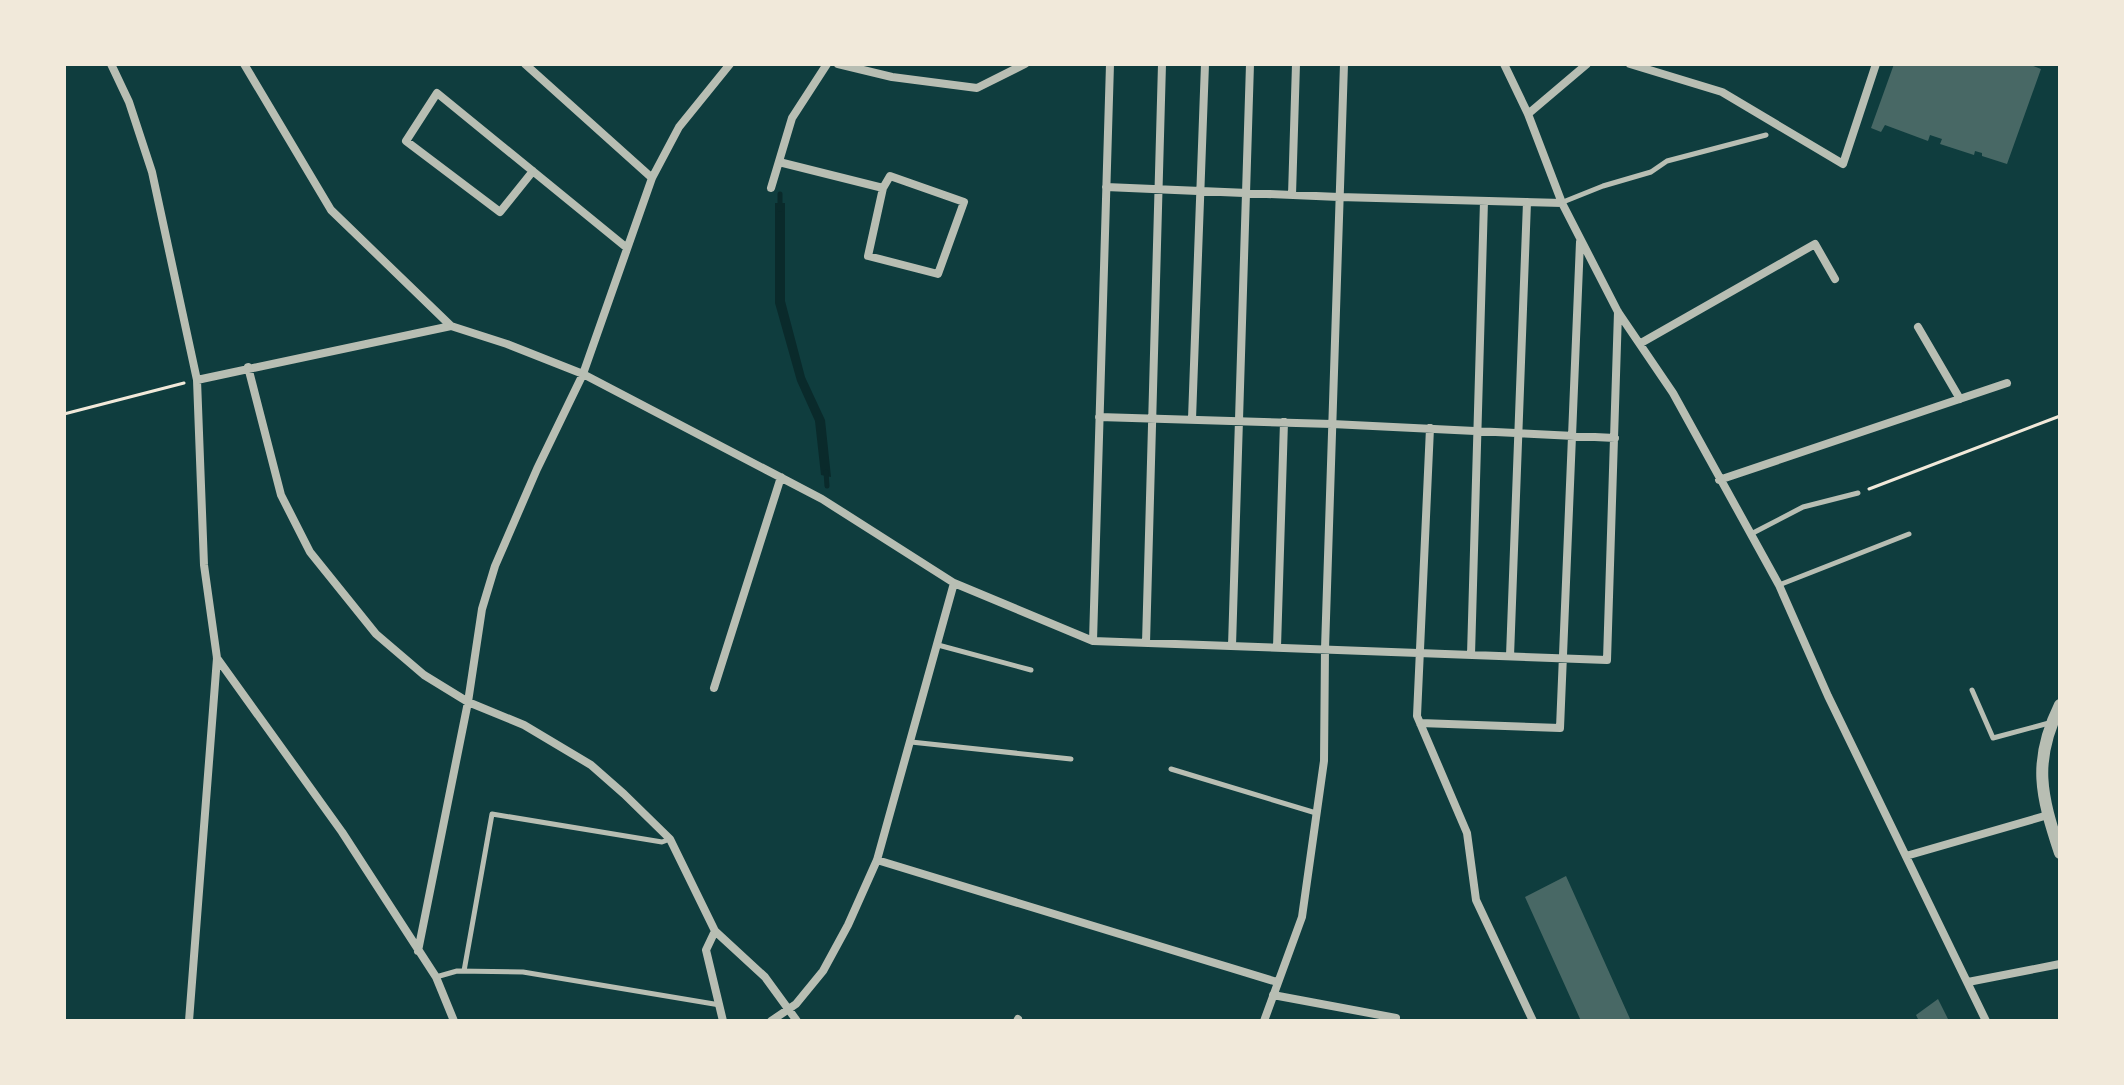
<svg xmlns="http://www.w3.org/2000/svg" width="2124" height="1085" viewBox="0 0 2124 1085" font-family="'Noto Serif',serif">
<rect width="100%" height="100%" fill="#0f3d3e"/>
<!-- water -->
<path fill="#0a2a2b" d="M775 203H785V301L805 377 825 420 831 477 821 475 815 421 797 381 775 303Z"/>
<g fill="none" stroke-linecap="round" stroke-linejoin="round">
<!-- stream -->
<path stroke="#0a2a2b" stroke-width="5" d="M780 209V194
M826 472 827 486"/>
</g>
<!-- building -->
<path fill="#486865" d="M1894 64H2028L2041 69 2007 164 1982 156V153L1975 151 1974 155 1940 144 1942 139 1930 135 1928 141 1885 125 1881 132 1871 128Z
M1566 876 1631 1021H1581L1525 897Z
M1938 999 1949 1021H1919L1916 1015Z"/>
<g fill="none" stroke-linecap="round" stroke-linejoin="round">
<!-- path -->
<path stroke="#f1e9da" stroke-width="3" d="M64 414 184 383
M1869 489 2060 416"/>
<!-- service -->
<path stroke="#b8beb3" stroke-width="5" d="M1563 202 1603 186 1651 172 1667 161 1766 135
M1751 534 1803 507 1858 493
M1779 585 1909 534
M938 645 1031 670
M1972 690 1993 738 2049 723
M911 742 1071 759
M1171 769 1316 813
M464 971 492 814 662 842 670 839
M436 977 457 971 523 972 720 1005"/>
<!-- minor -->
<path stroke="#b8beb3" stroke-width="8" d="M111 64 129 102 152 172 197 380 204 565 217 658 189 1021
M244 64 331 210 451 326 507 344 583 374 822 499 954 583 1093 641 1607 660 1618 312
M525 64 652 178
M838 64 892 77 977 88 1025 64
M1504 64 1528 114 1562 203 1618 312 1673 393 1779 585 1828 696 1986 1021
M1630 64 1722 92 1843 164 1876 64
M1528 114 1587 64
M779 162 883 188 890 176 964 202 938 274 868 256 883 188
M533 171 500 212 406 141 437 93 627 248
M1106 187 1339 197 1562 203
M771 188 792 118 827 64
M1292 195 1296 64
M1918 327 1960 399
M1641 343 1815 244 1835 279
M248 367 281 495 310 552 376 634 424 675 468 702 524 725 591 765 624 794 670 839 715 931 765 977 797 1021
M197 380 451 326
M1099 417 1332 424 1615 438
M1192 419 1205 64
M1430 428 1417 716 1467 833 1476 900 1533 1021
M1719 480 2007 383
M1093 641 1110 64
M1146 643 1162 64
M1232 646 1250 64
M1277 647 1284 422
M1471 655 1484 201
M1510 656 1527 202
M217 658 342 832 436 977 454 1021
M714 688 781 477
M1420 723 1560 728 1580 242
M1906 856 2048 815
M877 860 1277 982
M715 931 706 950 723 1021
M418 951 468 702 482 609 495 566 537 469 583 374 652 178 679 127 730 64
M1968 982 2060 964
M1273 995 1396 1018
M771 1021 796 1004 823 971 848 925 877 860 954 583
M1017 1021 1018 1019
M1264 1021 1302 917 1324 761 1325 649 1344 64"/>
<!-- tertiary -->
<path stroke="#b8beb3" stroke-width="12" d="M2060 705C2032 762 2041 795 2060 853"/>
</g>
<!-- border -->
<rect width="2124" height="1085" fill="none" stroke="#f1e9da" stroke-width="132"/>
</svg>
